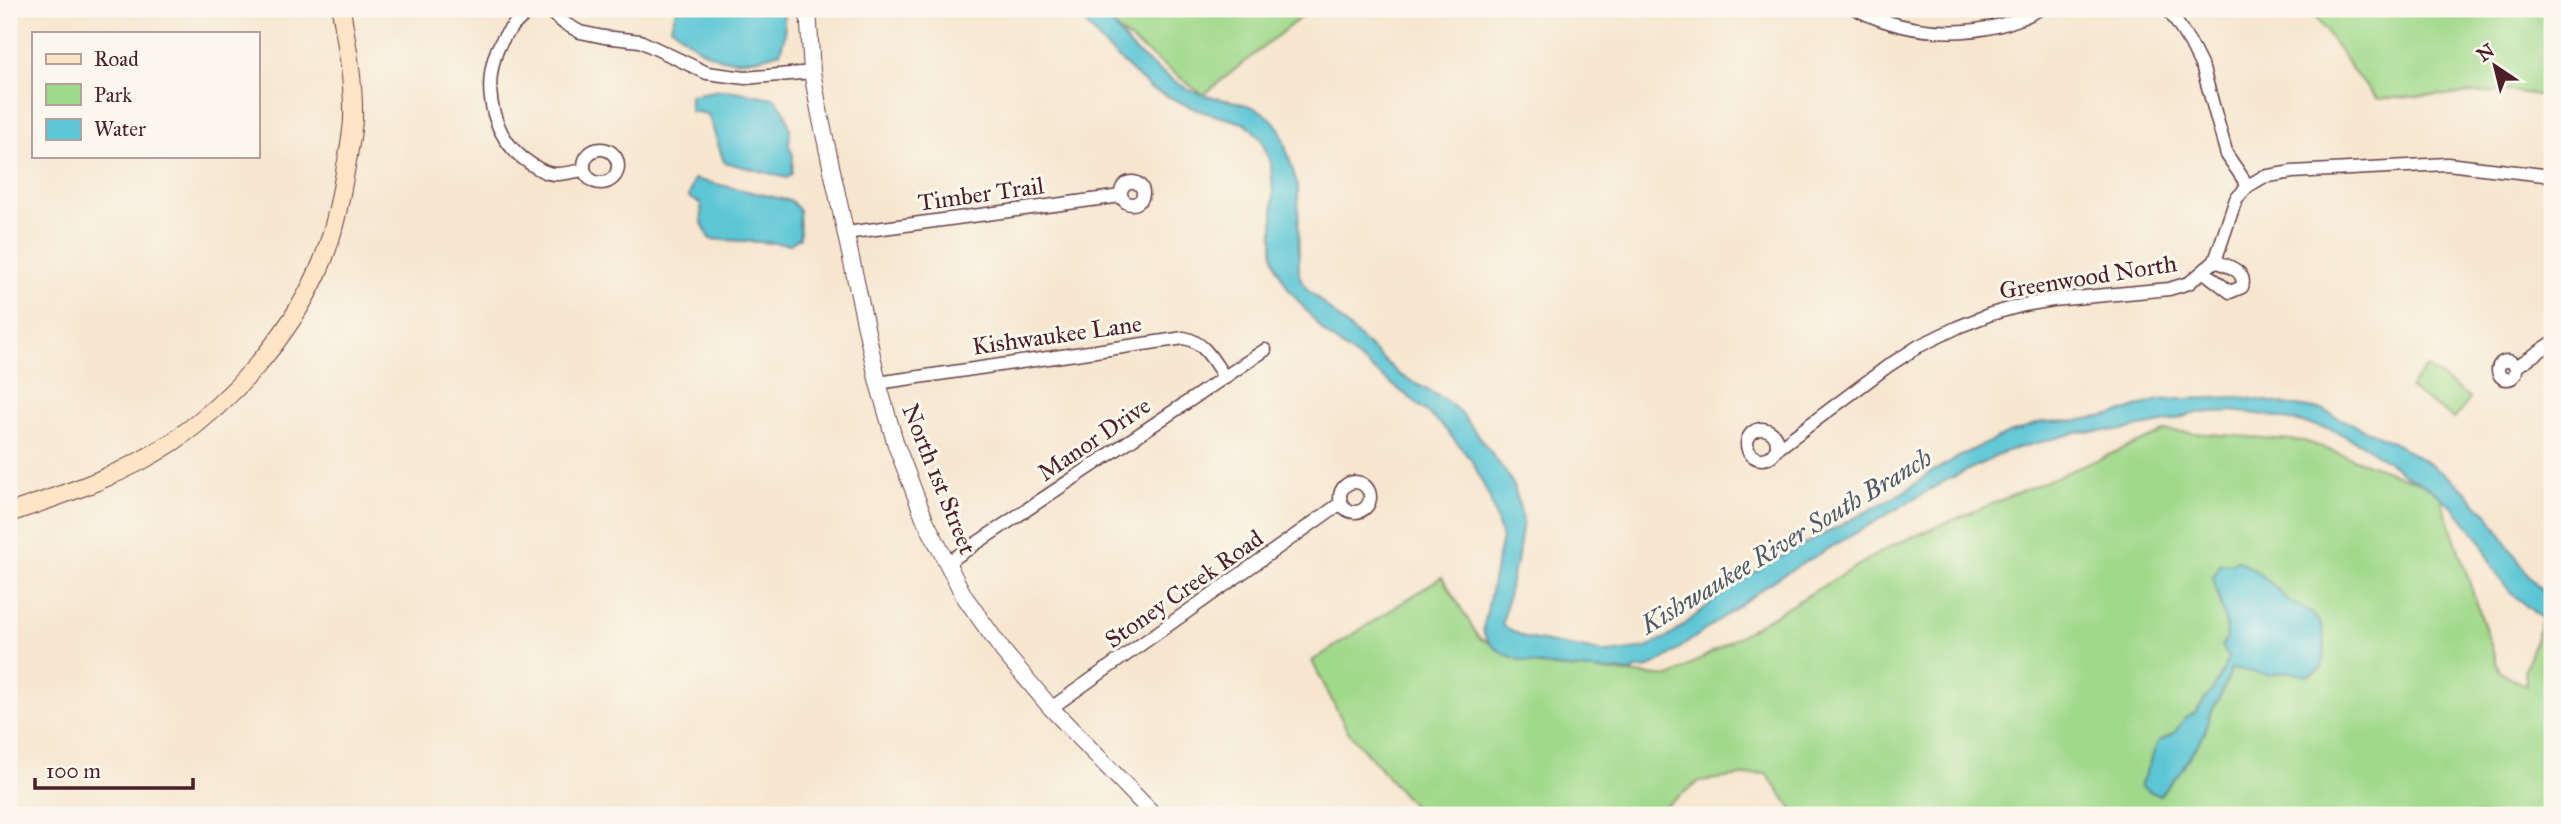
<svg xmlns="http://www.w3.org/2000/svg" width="2561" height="824" viewBox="0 0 2561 824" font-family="'IM FELL Great Primer',serif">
<rect width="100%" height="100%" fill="#fbf7ec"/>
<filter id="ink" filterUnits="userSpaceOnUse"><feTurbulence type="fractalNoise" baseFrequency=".0143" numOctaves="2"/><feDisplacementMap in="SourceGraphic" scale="14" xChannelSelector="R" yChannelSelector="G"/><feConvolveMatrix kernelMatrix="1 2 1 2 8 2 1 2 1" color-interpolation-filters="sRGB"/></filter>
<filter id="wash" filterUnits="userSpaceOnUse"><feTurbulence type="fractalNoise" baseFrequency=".00686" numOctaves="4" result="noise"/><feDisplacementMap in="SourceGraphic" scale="28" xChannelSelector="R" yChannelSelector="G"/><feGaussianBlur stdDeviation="1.57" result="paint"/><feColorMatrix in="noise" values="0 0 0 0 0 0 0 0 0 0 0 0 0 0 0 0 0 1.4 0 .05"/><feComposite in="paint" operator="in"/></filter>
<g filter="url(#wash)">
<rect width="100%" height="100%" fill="#f6e6cf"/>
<!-- green -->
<path fill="#a0d98b" stroke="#757c5b" stroke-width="2" d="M1090 9H1311L1203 95Z
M2310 9H2552V97L2511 91 2378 99 2359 79Z
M2426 367 2470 398 2454 419 2409 388Z
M2166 431 2304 441 2438 489 2500 672 2526 686 2525 669 2552 591V815H1796L1766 773 1700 781 1653 815H1421L1347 730 1312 661 1442 577 1479 638 1538 665 1670 677 1891 546Z"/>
<!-- water -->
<path fill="#5bc6d5" stroke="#527280" stroke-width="2" d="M677 9H783L785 35 780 52C732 69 708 61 671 26Z
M1074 9H1102C1112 21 1121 37 1132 48 1147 63 1166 76 1184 87 1217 106 1258 94 1280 130L1298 187 1299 274 1306 288 1400 375 1444 399 1461 413 1507 474 1514 486 1523 520 1517 563 1513 571 1503 621V626L1526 638 1608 653 1646 648 1673 634 1722 594 1774 560 1904 492 1931 472 1970 451 2009 433 2042 422 2076 421 2116 414 2158 400 2239 397 2322 410 2394 443 2431 465 2457 483 2488 515 2529 576 2552 601V627L2512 594 2493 569 2482 543 2454 508 2431 489 2405 474 2364 445 2331 429 2266 415 2231 411 2197 413 2162 423 2123 430 2079 432 2007 451 1947 480 1776 579 1669 656 1646 669H1636L1632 672C1596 669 1493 673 1483 630L1502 538 1489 496 1472 461 1443 426 1410 398 1326 334 1289 290 1277 268 1273 253V194L1271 164 1261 139 1247 124 1197 110 1150 88 1102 43Z
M720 90C739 90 756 96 775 98L785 112 790 129 789 146 793 155 792 173 787 178 724 162 708 114 690 111V95Z
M694 179 791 201 799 210 800 237 790 244 710 239 702 223 701 204 689 197Z
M2237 560C2259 571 2271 583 2288 600 2294 606 2304 607 2311 613 2327 626 2327 651 2322 668L2307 676 2288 671 2270 675 2231 668 2224 689 2209 716 2205 733 2179 773 2159 796 2140 786 2158 742 2175 732 2185 718 2195 713 2215 686 2229 658 2221 646 2227 639 2226 624 2213 577 2221 563 2231 564Z"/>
</g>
<g filter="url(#ink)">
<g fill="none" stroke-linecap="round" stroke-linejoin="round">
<!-- minor casing -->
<g stroke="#643d44" stroke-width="15">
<path id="minor" d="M531 9C516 22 501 36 495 56 483 94 494 139 528 162 537 168 547 175 558 174 566 174 576 171 584 170
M546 9 564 23 580 32 604 37 640 41 707 73 745 78 812 72
M1856 9C1913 38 1984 40 2040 9
M2168 9 2190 43 2203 69 2227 155 2248 186
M584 166a17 17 0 1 1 34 0a17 17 0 1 1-34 0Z
M1121 193a11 11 0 1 1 22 0a11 11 0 1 1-22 0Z
M846 233 1121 196
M2204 272 2230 292 2242 287C2247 270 2227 266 2215 261
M2498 370a9 9 0 1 1 18 0a9 9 0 1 1-18 0Z
M2516 367 2552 343
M878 383 1184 338C1205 342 1213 361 1225 378
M1747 444a15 15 0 1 1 30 0a15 15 0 1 1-30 0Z
M1776 450 1888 366 1919 346 1958 327 1991 314 2024 305 2053 300 2169 289 2189 283 2215 261 2236 199 2248 186 2263 177 2292 172 2447 164 2552 176
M1340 497a15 15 0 1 1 30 0a15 15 0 1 1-30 0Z
M947 563 1265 350
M1051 708 1341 503"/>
</g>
<!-- tertiary casing -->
<g stroke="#643d44" stroke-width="18">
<path id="tertiary" d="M808 9 812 72 820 115 878 383 896 445 925 520 964 596 1003 651 1051 708 1154 815"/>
</g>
<!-- secondary casing -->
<g stroke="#643d44" stroke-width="20">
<path id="secondary" d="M9 513C65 494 124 475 174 441 232 400 287 339 317 274 332 242 339 206 345 172 348 155 352 137 353 119 354 83 347 45 341 9"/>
</g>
<!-- minor -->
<use href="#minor" stroke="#fff" stroke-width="12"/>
<!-- tertiary -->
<use href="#tertiary" stroke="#fff" stroke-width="16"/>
<!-- secondary -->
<use href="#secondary" stroke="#fde5c5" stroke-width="18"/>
</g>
</g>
<g text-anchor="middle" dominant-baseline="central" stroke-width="6" stroke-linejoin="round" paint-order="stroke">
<!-- street labels -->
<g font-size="24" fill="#4a1f2b" stroke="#fbf7ec">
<text transform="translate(981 194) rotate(-8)">Timber Trail</text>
<text transform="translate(2088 277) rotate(-9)">Greenwood North</text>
<text transform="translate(1057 335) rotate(-8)">Kishwaukee Lane</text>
<text transform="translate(1094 439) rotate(-34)">Manor Drive</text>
<text transform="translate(939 479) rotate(68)">North 1st Street</text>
<text transform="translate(1184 589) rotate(-35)">Stoney Creek Road</text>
</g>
<!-- water labels -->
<g font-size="26" font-style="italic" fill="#505966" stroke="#fbf7ec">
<text transform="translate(1786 541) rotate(-31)">Kishwaukee River South Branch</text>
</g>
</g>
<!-- margin -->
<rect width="2561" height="824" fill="none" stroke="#fbf7ec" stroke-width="35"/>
<!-- legend -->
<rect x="32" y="32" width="228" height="126" fill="#fbf7ec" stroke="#b4a19f" stroke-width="2"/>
<rect x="46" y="54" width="35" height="10" fill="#fde5c5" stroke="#b4a19f" stroke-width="2"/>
<text x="94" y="66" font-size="21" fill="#4a1f2b">Road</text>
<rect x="46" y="84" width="35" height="21" fill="#a0d98b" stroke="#b4a19f" stroke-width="2"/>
<text x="94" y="102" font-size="21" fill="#4a1f2b">Park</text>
<rect x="46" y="119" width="35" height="21" fill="#5bc6d5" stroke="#b4a19f" stroke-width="2"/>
<text x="94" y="136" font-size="21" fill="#4a1f2b">Water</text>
<!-- north arrow -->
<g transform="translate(2495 66) rotate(325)" stroke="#fbf7ec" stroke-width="5" paint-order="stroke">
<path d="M0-5L12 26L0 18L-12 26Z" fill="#4a1f2b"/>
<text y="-10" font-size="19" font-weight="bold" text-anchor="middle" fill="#4a1f2b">N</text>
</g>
<!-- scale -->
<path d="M35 778v10h158v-10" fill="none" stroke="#4a1f2b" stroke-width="3.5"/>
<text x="46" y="778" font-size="21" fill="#4a1f2b" stroke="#fbf7ec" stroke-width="5" paint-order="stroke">100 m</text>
</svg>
